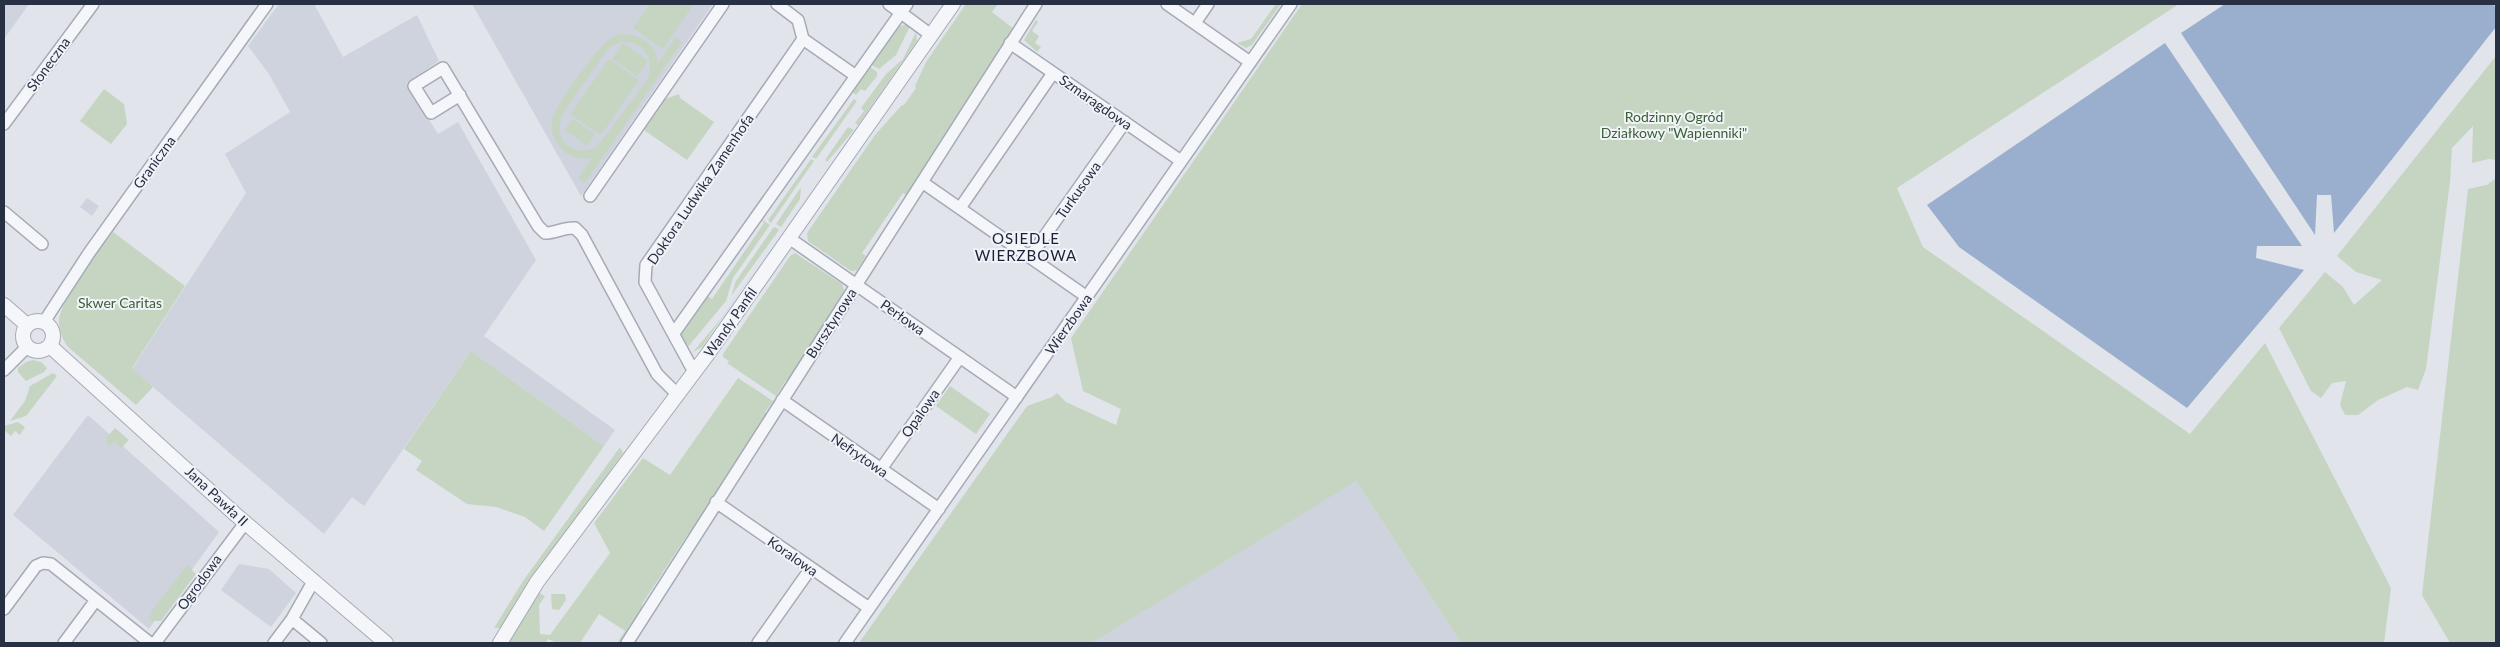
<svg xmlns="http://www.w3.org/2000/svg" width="2500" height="647" viewBox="0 0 2500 647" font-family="Lato,sans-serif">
<rect width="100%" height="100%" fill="#e1e4eb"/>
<!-- built -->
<path fill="#cfd3dd" d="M4 4H29L4 39Z
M279 4H314L343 57 417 15 439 61 406 83 438 134 458 122 536 260 484 336 615 430 604 446 471 351 364 506 352 497 324 534 132 369 246 193 225 154 290 112 269 74 248 46Z
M472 4H713L581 196Z
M87 198 99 206 92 216 80 207Z
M88 415 219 532 149 629 13 515Z
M1356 481 1461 643H1092L1341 489Z
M239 564 269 569 296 593 271 627 221 590Z"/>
<!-- green -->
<path fill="#c5d5c2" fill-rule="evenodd" d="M650 4H694L663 49 633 28Z
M966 4H998L992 12 1014 29 909 197 903 193 862 253 866 256 857 270 851 271 808 241 807 233 875 135 902 105H904L916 88 915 86 926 62Z
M1276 4H1281L1252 45 1246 48 1237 43 1251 39Z
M1302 4H2179L1897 188 1923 247 2190 434 2265 343 2391 588 2384 643H1461L1356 481 1092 643H859L1027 406 1052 397 1057 393 1066 402 1116 425 1121 409 1083 391 1071 338Z
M1036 20 1038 22 1032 31 1039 36 1035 43 1041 47 1037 52 1024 40Z
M906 25 910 26 896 55 879 69 870 64 898 26Z
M916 32 917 41 858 125 855 123 864 111 861 108 886 74 903 59Z
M620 34C640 34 655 42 658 63L676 37 682 42 585 183 578 178 592 158C580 160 569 157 561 148 554 141 550 130 552 120 555 106 595 51 607 41 610 37 616 36 620 34ZM622 42C645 42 656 59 647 80L597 147C571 158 552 139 563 113L606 52 613 45Z
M623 43 648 61 637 76 612 59Z
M2496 56V160L2489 159 2472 163 2473 126 2452 148 2450 182 2426 369 2418 390 2407 387 2378 400 2358 415H2345L2340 405 2346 381 2332 383 2321 398 2311 391 2279 328 2325 272 2343 287 2354 305 2382 280 2356 272 2337 256Z
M609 59 639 80 601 135 570 114Z
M869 66 877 72V76L865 91 861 89 856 95 851 91Z
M104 89 124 104 127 124 111 144 80 121Z
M679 94 680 98 714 122 687 160 644 130 665 99Z
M854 99 857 101 816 159 812 157Z
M573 119 595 134 587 146 565 130Z
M848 127 854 130 827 162 825 160Z
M811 159 814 161 771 223 768 220Z
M2496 178V643H2450L2422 595 2468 189 2487 185Z
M801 187 800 199 781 227 776 224Z
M760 218 770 225 733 278 726 301 687 348 681 336V330L706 295 712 299 764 223Z
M775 227 779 230 731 296 736 281 773 228Z
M113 232 185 286 132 368 153 387 136 405 68 347C63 340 59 331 59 322 58 303 100 249 113 232Z
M768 251 702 347 693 352 720 320Z
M795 253 842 284 844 291 788 381 786 380 776 396 727 363 729 361 723 357V354L790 256Z
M471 351 604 446 544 531 525 517 496 507 467 504 416 470 422 461 404 449Z
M33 360 41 362 47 368 44 372 26 381 18 372V368L26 362Z
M53 373 57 376 26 416 10 421 25 401 30 386Z
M738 378 773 401 765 412 767 414 690 535 688 534 642 604 643 607 621 643H617L625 631 599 614 580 643H557L548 639 546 643H507L536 594 539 593 545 596 539 605 540 634 550 635 610 553 594 523 643 458 670 475Z
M950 386 990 414 976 434 936 406Z
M18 422 25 427 20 435 15 431 11 436 4 430V426Z
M115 428 129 440 121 448 114 441 109 446 107 444V437Z
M620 447 623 453 524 591 501 628H494L523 581Z
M187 565 196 574 161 621H150L151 612Z
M551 594H565L566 600 559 610 552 609Z"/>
<!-- water -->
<path fill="#9aafcd" d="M2225 4H2493L2496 8V27L2334 233 2331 195H2317L2315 235 2181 33Z
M2165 43 2302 246H2257L2256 258 2304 270 2187 408 1959 247 1927 205Z"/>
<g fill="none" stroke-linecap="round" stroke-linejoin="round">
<!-- minor casing -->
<g stroke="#a6aab6" stroke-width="14">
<path id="minor" d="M777 4 798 20 803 39
M889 4 931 35
M1167 4 1250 62
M1195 23 1208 4
M803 39 856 76
M1010 43 1181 161
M460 95 431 113 414 86 443 68 538 226 545 233C556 233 564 227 575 228L582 235 657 374 678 395
M4 124 93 4
M922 182 1087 297
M590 196 723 4
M960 208 1053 73
M4 212 42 244
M789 238 1017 397
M1030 257 1125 122
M44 322 89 253 267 4
M674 333 907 4
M4 370 27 347
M694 372 645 282 646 265 803 39
M782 400 939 509
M881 469 960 357
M716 502 869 608
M4 609 36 566 43 563 51 564 150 643
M292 619 321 643
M64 643 96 600
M155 643 245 523
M274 643 292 619 314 580
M627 643 1036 4
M758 643 811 568
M845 643 1291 4"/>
</g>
<!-- tertiary casing -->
<g stroke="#a6aab6" stroke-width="16">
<path id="tertiary" d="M4 305 27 325
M23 336a15 15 0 1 1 30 0a15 15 0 1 1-30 0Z
M50 346 235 514 386 643
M500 643 537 582 707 355 953 4"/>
</g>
<!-- minor -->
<use href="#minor" stroke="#f4f6f9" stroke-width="11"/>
<!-- tertiary -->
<use href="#tertiary" stroke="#f4f6f9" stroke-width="14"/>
</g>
<g text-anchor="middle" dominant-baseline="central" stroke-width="4" stroke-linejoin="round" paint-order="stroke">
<!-- street labels -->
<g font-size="14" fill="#283044" stroke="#f1f3f8">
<text transform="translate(48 64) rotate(-54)">Słoneczna</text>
<text transform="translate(1096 102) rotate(35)">Szmaragdowa</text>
<text transform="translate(154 162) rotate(-54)">Graniczna</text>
<text transform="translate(700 189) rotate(-56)">Doktora Ludwika Zamenhofa</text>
<text transform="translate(1078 190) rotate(-55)">Turkusowa</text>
<text transform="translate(903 317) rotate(35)">Perłowa</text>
<text transform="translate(730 322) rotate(-55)">Wandy Panfil</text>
<text transform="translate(831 323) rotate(-57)">Bursztynowa</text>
<text transform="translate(1068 324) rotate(-55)">Wierzbowa</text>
<text transform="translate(920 413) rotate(-55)">Opalowa</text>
<text transform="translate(860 455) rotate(35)">Nefrytowa</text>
<text transform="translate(217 496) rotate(43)">Jana Pawła II</text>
<text transform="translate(793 556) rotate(35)">Koralowa</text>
<text transform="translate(199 582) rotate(-54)">Ogrodowa</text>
</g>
<!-- park labels -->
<g font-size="14" fill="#396134" stroke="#f1f3f8">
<text x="1674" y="116">Rodzinny Ogród<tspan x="1674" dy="16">Działkowy "Wapienniki"</tspan></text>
<text x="120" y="302">Skwer Caritas</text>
</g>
<!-- neighbourhood labels -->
<g font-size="15" letter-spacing="1" fill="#1a2135" stroke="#f1f3f8">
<text x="1026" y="238">OSIEDLE<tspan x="1026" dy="17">WIERZBOWA</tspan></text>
</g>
</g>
<!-- border -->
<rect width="2500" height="647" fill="none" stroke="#283044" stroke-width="10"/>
</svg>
